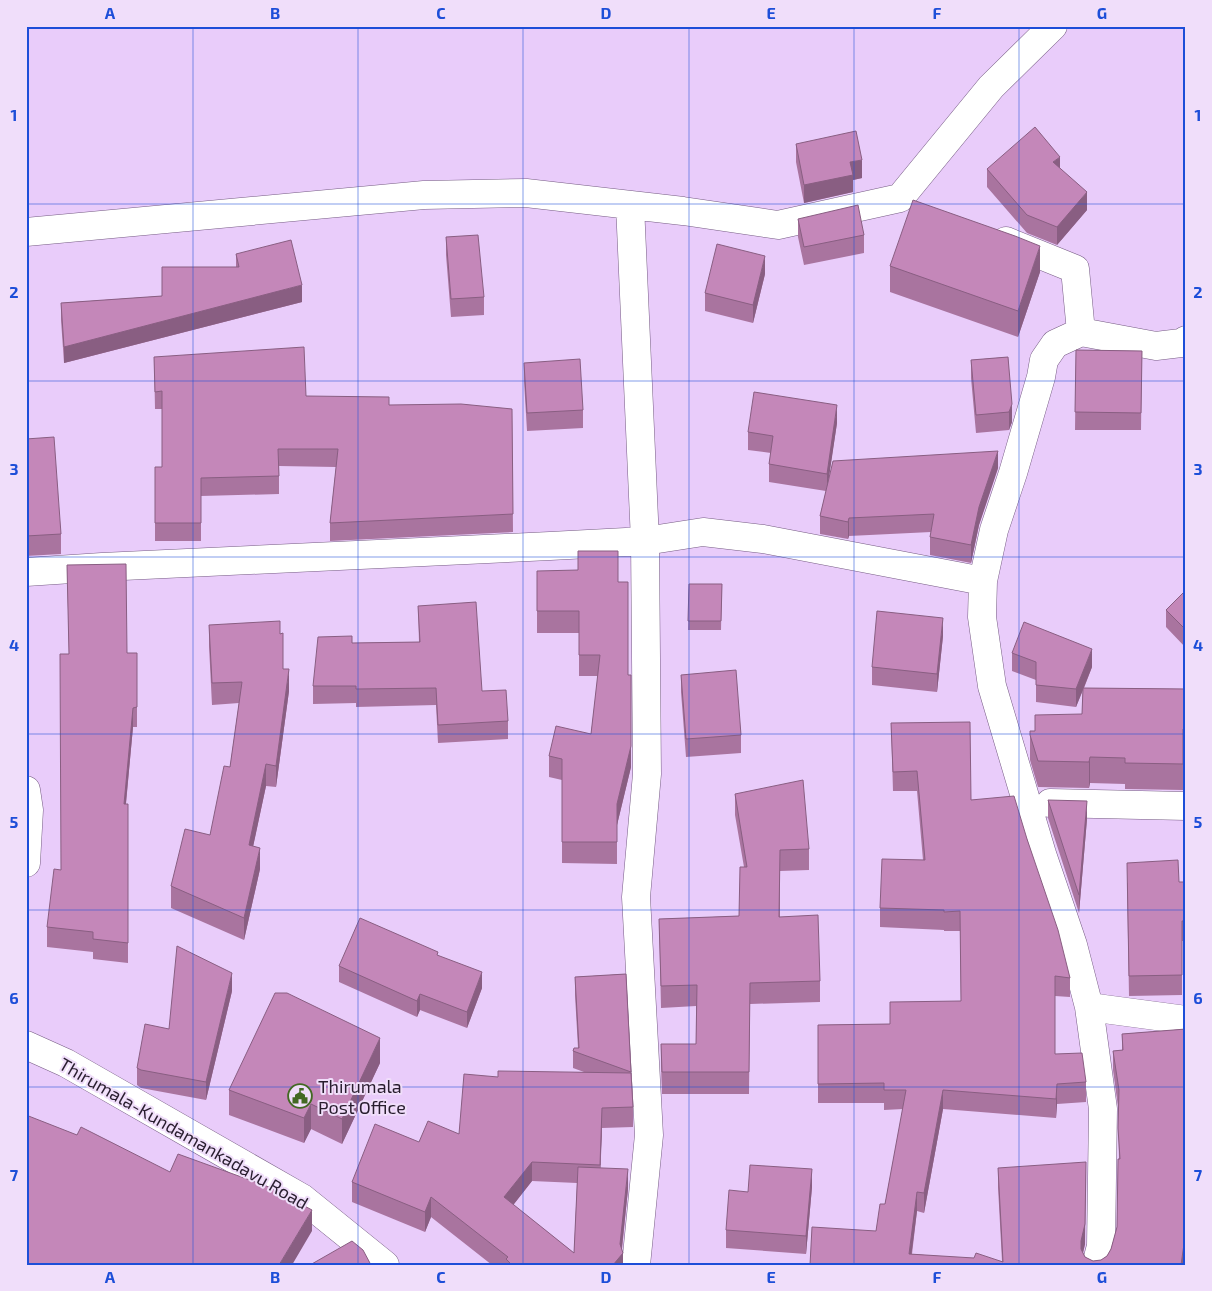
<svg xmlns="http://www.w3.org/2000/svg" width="1212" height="1291" viewBox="0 0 1212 1291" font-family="'Exo 2',sans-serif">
<rect width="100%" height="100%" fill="#e9ccfa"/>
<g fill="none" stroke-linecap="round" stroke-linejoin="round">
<!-- street casing -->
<g stroke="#765c84" stroke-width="29">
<path id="street" d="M630 205 645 541 647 774 636 897 649 1135 636 1265
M26 232 424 195 526 193 683 211 778 225 900 198 991 87 1053 26
M1006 241 1075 269 1081 332
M26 572 102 567 550 546 645 541 703 532 763 539 983 581
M26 790 29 810 26 863
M1050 803 1186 806
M1089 1007 1186 1020
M1096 1265 1101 1246 1103 1109 1089 1007 1073 945 1042 854 992 686 982 617 983 581 994 530 1013 473 1041 377 1044 360 1055 344 1081 332 1156 346 1181 343 1186 340"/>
</g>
<!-- secondary casing -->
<g stroke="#765c84" stroke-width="29">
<path id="secondary" d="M26 1045 66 1063 302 1198 385 1265"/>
</g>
<!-- street -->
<use href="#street" stroke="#fff" stroke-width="28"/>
<!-- secondary -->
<use href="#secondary" stroke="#fff" stroke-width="28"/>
</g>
<!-- wall -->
<path fill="#a9749f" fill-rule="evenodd" d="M796 144 862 178 853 180V192L804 203 796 162Z
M1060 168 1087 210 1057 245 1027 233 987 187V169Z
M798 219 864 235V253L804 265 798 237Z
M446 237 484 297V315L451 317 446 255Z
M236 254 302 302 64 363 61 320V303L162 296 236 267Z
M890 266 1040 272 1018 337 890 292Z
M765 274 753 323 705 311V293Z
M1076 350 1142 351 1141 430H1075Z
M154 357 306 396 389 405 512 409 513 532 330 541V523L336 467 279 466V494L201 496V541H155V467H162V409H155Z
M1008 357 1012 422 1009 430 976 433 971 378V360Z
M524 363 583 410V428L527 431 524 381Z
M837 423 828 481 998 468 979 525 971 563 930 555V537L931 532 849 536 848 539 820 534V516L826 491 769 482V464L771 453 748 450V432Z
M26 439 61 534V554L26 556Z
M67 565 127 653 137 707V727H133L126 804H128V963L93 959V952L47 947V927L61 870 69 654Z
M537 571 618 582 628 675 631 767 617 825V864L562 863V780L549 777V756L591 734 598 676H579V633H537Z
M689 584H722L721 630H688Z
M1186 590V648L1166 627V610Z
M418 606 482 691 508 721V739L438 743 436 705 356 707V703L313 704V686L352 643 419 642Z
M209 625 280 634 283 669 289 691 276 787 266 786 253 846 260 869 244 940 171 908V886L210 835 230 767 239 703 212 705 209 646Z
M943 636 937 692 872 685V667Z
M1012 653 1092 667 1084 688 1186 689V755H1183V790L1125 789V784L1090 783 1089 788 1038 787 1030 760V731H1035L1082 714 1083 690 1076 707 1036 702V680L1012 671Z
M681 675 741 735V753L686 757 681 692Z
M891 723 971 800 1027 839 1070 978V997L1055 996V1054L1086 1082V1102L1057 1104 1056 1118 943 1109 924 1213 917 1211 912 1254 1002 1261 998 1187V1168L1085 1244 1083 1253 1085 1257 1093 1261 1101 1260 1107 1256 1111 1249 1117 1227 1119 1159 1118 1107 1113 1070V1051L1122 1050V1034L1186 1029V1257H1185L1183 1265H810L876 1231 885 1204 903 1109 884 1110V1103H818V1025L890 1024 961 1001 960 931H944V930L880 927V908L923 860 917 791H893Z
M735 794 809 849V870L780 871V917L820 981V1002L750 1004 749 1094H662L661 1066V1044H696V1006L661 1008 659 919 739 916 744 867 735 815Z
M1048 800 1087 819 1079 913 1048 818Z
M1186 882V941H1182V995L1129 996 1127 883Z
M339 966 482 988 467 1028 420 1010 417 1017 339 982Z
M626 974 633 1107V1127L602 1128 600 1168 628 1189 622 1250 623 1265H492L431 1217 425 1232 352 1202V1182L419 1142 459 1134 498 1077 584 1072 573 1068V1051L578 1048 575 995V977ZM532 1181 577 1183 574 1253 513 1205Z
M232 991 206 1100 141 1088 137 1085V1068L169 1029Z
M380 1063 342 1144 311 1129 304 1143 229 1115V1090Z
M812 1187 806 1254 726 1248V1230L748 1192Z"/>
<!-- shaded-wall -->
<path fill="#895e82" d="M1060 157V174L1053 162Z
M862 160V178L853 180V192L804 203V185L850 162Z
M1087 192V210L1057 245V227Z
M1040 246V272L1018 337V311Z
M765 256V274L753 323V305Z
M302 285V302L64 363V347Z
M1012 404V422L1009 430V412Z
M837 405V423L827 491V474Z
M998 451V468L979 525 971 563V545L979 507Z
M849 518V536L848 539V522Z
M943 618V636L937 692V674Z
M1092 649V667L1076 707V689Z
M289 669V691L276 787V766Z
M133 708V727L124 823V804Z
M631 746V767L617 825V864V804Z
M1090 757V783L1089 788V762Z
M266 764V786L249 866V845Z
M1087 801V819L1079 913V895Z
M260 848V869L244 940V918Z
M482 972V988L467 1028V1012Z
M232 973V991L206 1100V1082Z
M420 994V1010L417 1017V1001Z
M380 1038V1063L342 1144V1119Z
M1057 1084V1104L1056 1118V1099Z
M943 1090V1109L924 1213V1193Z
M311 1104V1129L304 1143V1118Z
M602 1108V1128L600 1184V1165Z
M532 1162V1181L504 1217V1197Z
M1086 1162 1085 1244 1081 1261V1241Z
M628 1169V1189L621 1255 623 1253V1265H613L620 1244Z
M812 1169V1187L806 1254V1236Z
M917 1192V1211L910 1265 909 1254Z
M431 1197V1217L425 1232V1212Z
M312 1210V1231L292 1265H279Z
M1185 1237V1257L1183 1265H1181Z"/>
<!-- building -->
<path fill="#c487b9" stroke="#895e82" d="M1035 127 1060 157 1053 162 1087 192 1057 227 1027 215 987 169Z
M856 131 862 160 850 162 853 175 804 185 796 144Z
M913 200 1015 236 1040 246 1018 311 890 266Z
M858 205 864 235 804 247 798 219Z
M478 235 484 297 451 299 446 237Z
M291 240 302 285 64 347 61 303 162 296V267H239L236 254Z
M717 244 765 256 753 305 705 293Z
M304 347 306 396 389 397V405L461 404 512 409 513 514 330 523 338 449H278L279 476 201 478V523H155V467H162V391L155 392 154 357Z
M1076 350 1142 351 1141 413 1075 412Z
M1008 357 1012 404 1009 412 976 415 971 360Z
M580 359 583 410 527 413 524 363Z
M754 392 837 405 827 474 769 464 773 436 748 432Z
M54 437 61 534 26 536V439Z
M998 451 979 507 971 545 930 537 934 514 849 518 848 522 820 516 833 461Z
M578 551H618V582H628V675H631V746L617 804V842H562V759L549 756 556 726 591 734 600 655H579V611H537V571L578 570Z
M126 564 127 653H137V707L133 708 124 804H128V943L93 939V932L47 927 54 869 61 870 60 654H69L67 565Z
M689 584H722L721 621H688Z
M1186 590V630L1166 610Z
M476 602 482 691 506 690 508 721 438 725 436 688 356 689V686H313L318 637 352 636V643L420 642 418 606Z
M877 611 943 618 937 674 872 667Z
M280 621V634L283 633V669H289L276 766 266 764 249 845 260 848 244 918 171 886 185 829 210 835 224 766 230 767 242 682 212 683 209 625Z
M1024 622 1092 649 1076 689 1036 685V662L1012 653Z
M736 670 741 735 686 739 681 675Z
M1083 688 1186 689V730L1183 729V764L1125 763V758L1090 757 1089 762 1038 761 1030 735V731H1035V715L1082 714Z
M970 722 971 800 1014 796 1027 839 1058 930 1070 978 1055 976V1054L1082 1053 1086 1082 1057 1084 1056 1099 943 1090 924 1193 917 1192 909 1254 974 1258 976 1253 1003 1262 998 1168 1086 1162 1085 1224 1081 1241V1249L1085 1257 1093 1261 1101 1260 1107 1256 1111 1249 1117 1227 1118 1159H1120L1118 1128 1119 1090 1113 1051 1123 1050 1122 1034 1186 1029V1237H1185L1181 1265H810L812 1227 876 1231 880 1204H885L906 1090H884V1083L818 1084V1025L890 1024V1002L961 1001 960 911 944 912V910L880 908 882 859 925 860 917 771 893 772 891 723Z
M803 780 809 849 780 850 779 917 818 915 820 981 750 983 749 1072H662L661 1044H696L697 985 661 986 659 919 739 916 740 867H747L735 794Z
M1048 800 1087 801 1079 895Z
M1178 860 1179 882H1186V921H1182V975L1129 976 1127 863Z
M360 918 438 952 437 955 482 972 467 1012 420 994 417 1001 339 966Z
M177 946 232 973 206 1082 141 1070 137 1068 145 1024 169 1029Z
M626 974 631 1072 573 1051 574 1048H579L575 977Z
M275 993H287L380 1038 342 1119 311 1104 304 1118 229 1090Z
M498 1071 631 1073 633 1107 602 1108 600 1165 532 1162 504 1197 574 1253 578 1167 628 1169 620 1244 623 1253 613 1265H512L506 1259 508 1257 431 1197 425 1212 352 1182 375 1124 419 1142 428 1121 459 1134 464 1074 498 1077Z
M26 1115 77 1135 81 1127 170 1172 178 1154 269 1187 312 1210 279 1265H26Z
M750 1165 812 1169 806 1236 726 1230 729 1190 748 1192Z
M352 1241 363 1250 371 1265H310Z"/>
<!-- grid -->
<path fill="none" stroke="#1d4ed8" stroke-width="1" stroke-opacity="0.55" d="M193 26V1265M358 26V1265M523 26V1265M689 26V1265M854 26V1265M1019 26V1265M26 204H1186M26 381H1186M26 557H1186M26 734H1186M26 910H1186M26 1087H1186"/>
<!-- icons -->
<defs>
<g id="civic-ring" transform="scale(1.25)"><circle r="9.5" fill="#f0defa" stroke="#436923" stroke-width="1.5"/><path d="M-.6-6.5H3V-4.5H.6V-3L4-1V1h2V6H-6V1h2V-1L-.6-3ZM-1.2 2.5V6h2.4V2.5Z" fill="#436923"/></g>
</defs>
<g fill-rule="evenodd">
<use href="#civic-ring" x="300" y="1096"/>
</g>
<g text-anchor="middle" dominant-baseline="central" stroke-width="4" stroke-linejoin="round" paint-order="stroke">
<!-- poi labels -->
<g font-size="18" fill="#281d2e" stroke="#f0defa" text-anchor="start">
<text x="318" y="1086">Thirumala<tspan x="318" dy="21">Post Office</tspan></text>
</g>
<!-- street labels -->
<g font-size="18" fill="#281d2e" stroke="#f0defa">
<text transform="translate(184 1133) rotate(30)">Thirumala-Kundamankadavu Road</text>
</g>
</g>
<!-- border -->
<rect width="1212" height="1291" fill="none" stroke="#f0defa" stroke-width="55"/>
<rect x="28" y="28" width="1156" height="1236" fill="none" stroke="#1d4ed8" stroke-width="2"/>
<g font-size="16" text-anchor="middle" font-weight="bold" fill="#1d4ed8">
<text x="110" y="19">A</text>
<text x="275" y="19">B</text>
<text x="441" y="19">C</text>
<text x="606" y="19">D</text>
<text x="771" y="19">E</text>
<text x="937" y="19">F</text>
<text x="1102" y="19">G</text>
<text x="14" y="121">1</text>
<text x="1198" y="121">1</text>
<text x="14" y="298">2</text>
<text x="1198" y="298">2</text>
<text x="14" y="475">3</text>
<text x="1198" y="475">3</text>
<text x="14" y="651">4</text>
<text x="1198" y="651">4</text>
<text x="14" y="828">5</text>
<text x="1198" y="828">5</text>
<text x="14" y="1004">6</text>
<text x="1198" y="1004">6</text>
<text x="14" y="1181">7</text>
<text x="1198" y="1181">7</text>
<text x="110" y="1283">A</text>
<text x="275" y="1283">B</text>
<text x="441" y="1283">C</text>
<text x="606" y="1283">D</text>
<text x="771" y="1283">E</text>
<text x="937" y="1283">F</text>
<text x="1102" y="1283">G</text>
</g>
</svg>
